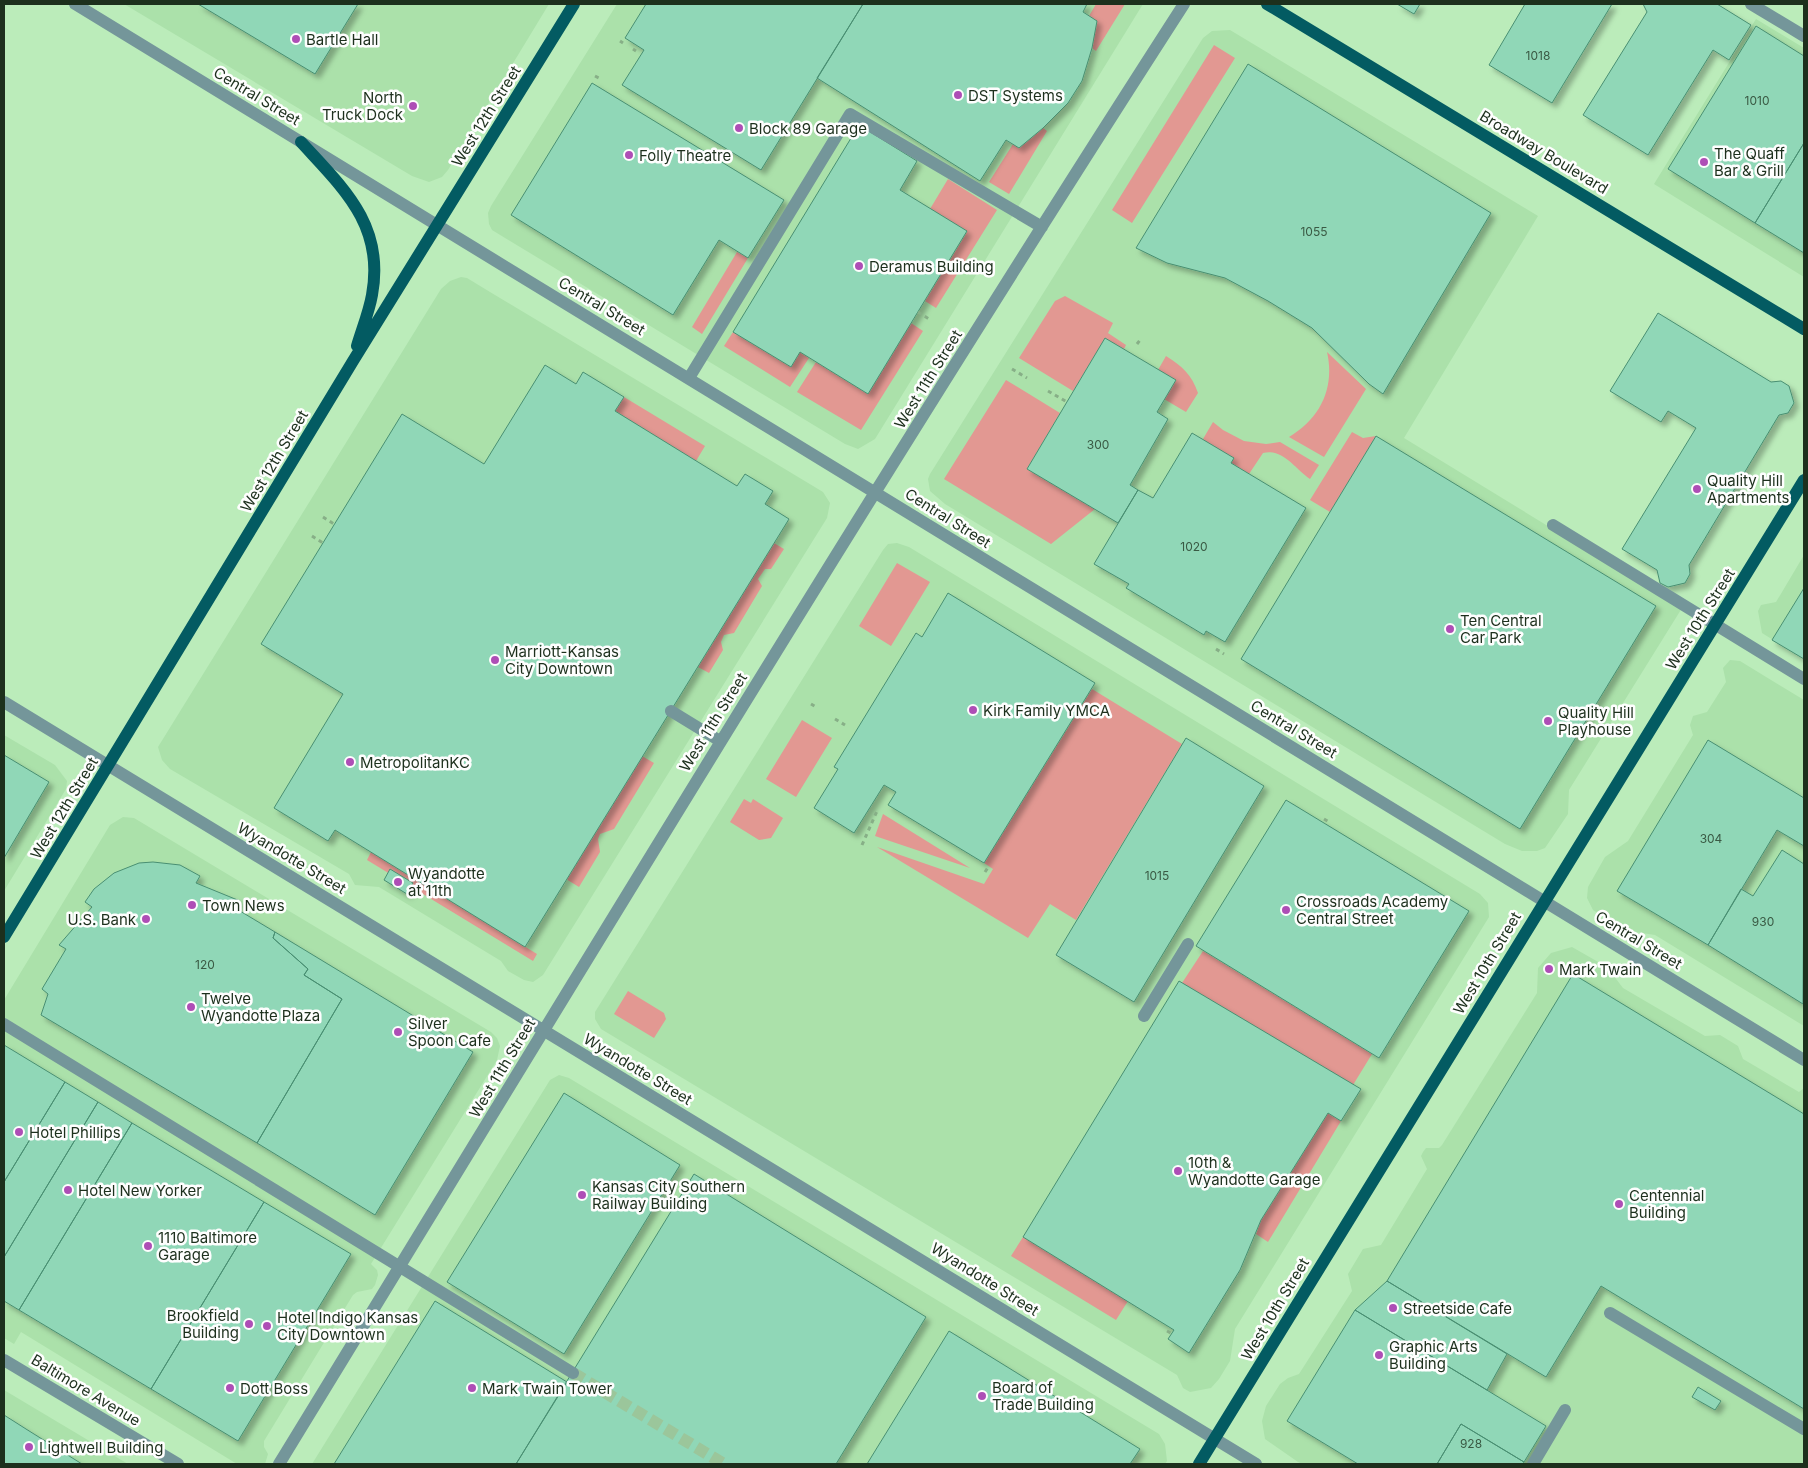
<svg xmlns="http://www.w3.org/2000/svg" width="1808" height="1468" viewBox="0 0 1808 1468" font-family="Inter,sans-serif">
<defs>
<filter id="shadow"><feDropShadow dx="4.5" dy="4.5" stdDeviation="2.5" flood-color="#0004"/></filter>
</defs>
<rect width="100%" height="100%" fill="#bbecba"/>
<!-- built -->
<path fill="#abe1aa" d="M124 4H549L448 170 442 177 429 182 412 176Z
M617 4H1143L875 439 858 449 845 444 492 230 489 224 488 213 491 206Z
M1756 19 1804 48V277L1654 184Z
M1230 30 1538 216 1404 438 1682 608 1569 790 1568 814 1545 848 1537 851H1522L1505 844 945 504 930 491 928 479 930 474 1203 38 1212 31Z
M461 277 467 278 490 292 823 492 830 503 827 518 543 975 533 982 524 980 508 971 501 961 379 887 355 885 349 874 170 769 162 760 158 747 441 289 450 281Z
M897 543 909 547 1480 894 1488 903 1489 917 1235 1329 1230 1361 1219 1379 1211 1388 1190 1392 1183 1388 1177 1375 601 1029 595 1019V1012L883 550 888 544Z
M1804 555V659L1762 633 1758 611 1761 605 1776 602Z
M1730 660 1740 661 1804 700V1026L1655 935 1623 930 1593 910 1587 898 1588 887 1605 857 1628 841 1693 735 1690 725 1693 716 1707 712 1726 682 1723 668Z
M4 735 55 765 67 781 66 789 4 891Z
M123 817 134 818 491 1032 497 1038 500 1046 497 1060 371 1264 377 1270 378 1275 375 1285 372 1289 357 1292 353 1295 264 1441V1447L268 1454 265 1464H237L21 1332 14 1344 4 1338V1000L110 825Z
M1572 947 1607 967 1623 988 1705 1036 1720 1035 1738 1046 1743 1059 1799 1092 1804 1088V1464H1302L1298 1462 1265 1439 1262 1421 1266 1406 1280 1384 1288 1378 1299 1374 1352 1291 1348 1274 1363 1249 1381 1245 1427 1169 1421 1156 1423 1152 1426 1148H1439L1442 1145 1537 993 1538 968 1551 953Z
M559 1075 569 1078 1159 1434 1165 1444 1167 1461 1165 1464H312L550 1080Z
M4 1390 128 1464H4Z"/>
<!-- green -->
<path fill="#e29892" d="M1096 4H1125L1096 51 1092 48 1097 21 1089 16Z
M1214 45 1235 58 1132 223 1112 210Z
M1043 128 1047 131 1009 194 989 182 1013 144 1019 148Z
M948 179 997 210 936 308 925 301 967 232 930 209Z
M737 252 748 258 702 334 692 327Z
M1065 296 1113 323 1108 333 1126 345 1124 349 1105 339 1073 391 1019 358 1055 301Z
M911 323 923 331 861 430 797 392 816 362 868 394Z
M733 332 791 367 800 352 809 358 790 387 724 346Z
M1327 352 1366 389 1324 457 1289 437C1321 418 1335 387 1327 352Z
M1166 356C1182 366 1192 375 1198 393L1186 412 1164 399 1158 370Z
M1006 380 1060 413 1027 469 1095 509 1051 544 944 479Z
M624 397 705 446 696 461 615 411Z
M1213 422 1223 430 1244 441 1266 444 1280 442 1319 465 1310 479C1295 469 1283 448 1263 453L1249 474 1231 463 1203 439Z
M1352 432 1363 438 1376 436 1330 512 1310 500Z
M774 543 784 549 771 569H765L758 579 762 586 734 633 724 635 721 642 723 650 709 673 698 667Z
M897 563 930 582 891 646 859 626Z
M1092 689 1182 744 1076 920 1050 904 1028 938 877 847 984 884 993 869 984 863Z
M802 720 832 738 796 797 766 779Z
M642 756 654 763 614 829 600 834 598 839 600 852 579 887 566 879Z
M744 799 751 803 753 799 783 818 771 838 759 840 730 822Z
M883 814 970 868 875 836Z
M371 852 537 954 533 961 367 860Z
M1203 951 1372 1054 1353 1085 1182 983Z
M628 991 664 1013 666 1019 654 1038 614 1014Z
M1328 1113 1341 1121 1268 1242 1256 1234 1261 1220Z
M1023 1237 1128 1301 1116 1320 1011 1256Z"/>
<!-- building -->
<path fill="#90d7b7" stroke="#498f72" filter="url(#shadow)" d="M198 4H358L315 74Z
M646 4H863L761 170 622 85 644 50 625 38Z
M863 4H1087L1083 12 1097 21 1092 48 1082 81 1068 103 1043 128 1019 148 1006 140 980 181 817 78Z
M1397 4H1420L1414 14Z
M1525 4H1612L1552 103 1489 65Z
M1643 4H1717L1751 25 1729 60 1713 50 1648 155 1583 115 1647 12Z
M1756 26 1804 56V143L1755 223 1668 169Z
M1248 64 1491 213 1383 394 1369 384 1312 328 1268 301 1225 278 1167 263 1136 248Z
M592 83 784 200 748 258 719 240 673 315 511 215Z
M859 125 917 161 900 190 967 231 868 394 800 352 791 367 733 332Z
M1804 143V253L1755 223Z
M1658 313 1771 382 1781 381 1789 386 1794 403 1788 413 1779 415 1689 565 1690 574 1685 583 1668 587 1660 583 1657 570 1622 549 1696 428 1668 411 1661 422 1610 391Z
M1105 338 1176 380 1157 412 1168 419 1130 485 1138 490 1118 523 1027 469Z
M545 365 576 384 583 372 624 397 615 411 737 486 745 474 773 491 765 504 789 519 525 947 335 830 328 841 274 808 343 694 261 644 402 414 484 464Z
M1192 433 1234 458 1231 463 1306 508 1225 642 1206 631 1204 635 1126 588 1129 584 1094 564 1138 490 1153 498Z
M1376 436 1656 606 1520 829 1241 659Z
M1804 588V659L1772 640Z
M948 593 1095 683 984 863 888 805 896 792 884 785 854 833 814 808 838 769 834 767 916 633 922 637Z
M1186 738 1264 786 1134 1002 1056 955Z
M1708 740 1804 798V846L1777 830 1708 945 1617 891Z
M4 755 49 782 4 858Z
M1286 800 1469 911 1379 1058 1196 946Z
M1782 850 1804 864 1803 1004 1708 945 1741 889 1753 896Z
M153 862 180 865 200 876 196 883 240 901 235 908 275 932 273 938 308 969 304 975 342 999 257 1143 41 1015 48 994 42 989 66 949 59 945 92 907 85 902 94 889 114 873 139 863Z
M390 869 413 883 407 894 384 880Z
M275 932 473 1052 375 1215 257 1143 342 999 304 975 308 969 273 938Z
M1573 974 1804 1114V1409L1601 1286 1546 1377 1387 1281Z
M1179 981 1361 1089 1341 1121 1328 1113 1261 1220 1240 1270 1189 1353 1168 1339 1174 1330 1023 1237Z
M4 1045 65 1082 4 1182Z
M65 1082 98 1102 4 1257V1182Z
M564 1093 680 1165 564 1354 447 1282Z
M98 1102 132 1123 19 1310 4 1301V1257Z
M132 1123 264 1202 151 1389 19 1310Z
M694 1174 926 1317 836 1464H516Z
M264 1202 351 1254 238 1441 151 1389Z
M1387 1281 1507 1354 1487 1390 1355 1310Z
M435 1301 567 1382 516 1464H334Z
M1355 1310 1546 1426 1524 1462 1461 1424 1437 1464H1358L1287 1421Z
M949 1331 1140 1449 1130 1464H867Z
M1698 1387 1721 1401 1715 1410 1692 1397Z
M4 1415 26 1429 82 1464H4Z
M1461 1424 1524 1462 1523 1464H1437Z"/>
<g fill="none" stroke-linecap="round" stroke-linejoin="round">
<!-- minor-tunnel -->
<path stroke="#9bc69b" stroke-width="12" stroke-dasharray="12 6" stroke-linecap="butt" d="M573 1373 724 1464"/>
<!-- path -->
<path stroke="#87af87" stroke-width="3" stroke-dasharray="4 4" stroke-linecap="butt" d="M620 41 623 43
M633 49 636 51
M595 76 601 79
M918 312 929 319
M1137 344 1140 340
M1012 369 1027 378
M1048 391 1067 402
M323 517 334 524
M312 536 323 543
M1216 649 1224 654
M811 704 816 707
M835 719 845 725
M1324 819 1329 822
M862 845 877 811
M985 872 989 866
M1167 1331 1171 1333"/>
<!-- minor -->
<path stroke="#74969a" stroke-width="12" d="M75 4 1804 1060
M1751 4 1804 36
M689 378 850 114 1042 227
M1553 525 1804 679
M4 702 1256 1464
M671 711 720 741
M1144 1016 1188 944
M4 1024 573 1373
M1610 1313 1804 1429
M4 1360 178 1464
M279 1464C578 975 874 485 1184 4
M1533 1464 1565 1410"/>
<!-- major -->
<path stroke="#035b62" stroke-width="12" d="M1267 4 1804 329
M301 142C343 188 385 225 372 295 369 312 362 329 357 346
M4 937 353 361 574 4
M1199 1464 1804 480"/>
</g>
<!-- markers -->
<g fill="#ae4eb6" stroke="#fefefe" stroke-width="2">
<circle cx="296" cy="39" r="5"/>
<circle cx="958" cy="95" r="5"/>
<circle cx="413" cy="106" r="5"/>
<circle cx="739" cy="128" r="5"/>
<circle cx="629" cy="155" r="5"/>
<circle cx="1704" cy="162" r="5"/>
<circle cx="859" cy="266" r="5"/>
<circle cx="1697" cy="489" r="5"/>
<circle cx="1450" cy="629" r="5"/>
<circle cx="495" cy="660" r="5"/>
<circle cx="973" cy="710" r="5"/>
<circle cx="1548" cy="721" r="5"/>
<circle cx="350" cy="762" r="5"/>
<circle cx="398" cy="882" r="5"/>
<circle cx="192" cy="905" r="5"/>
<circle cx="1286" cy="910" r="5"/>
<circle cx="146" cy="919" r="5"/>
<circle cx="1549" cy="969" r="5"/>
<circle cx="191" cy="1007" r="5"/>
<circle cx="398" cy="1032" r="5"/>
<circle cx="19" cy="1132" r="5"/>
<circle cx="1178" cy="1171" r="5"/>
<circle cx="68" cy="1190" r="5"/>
<circle cx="582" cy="1195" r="5"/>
<circle cx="1619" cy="1204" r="5"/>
<circle cx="148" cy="1246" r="5"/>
<circle cx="1393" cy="1308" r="5"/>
<circle cx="249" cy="1324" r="5"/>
<circle cx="267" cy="1326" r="5"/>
<circle cx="1379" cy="1355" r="5"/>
<circle cx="230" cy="1388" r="5"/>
<circle cx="472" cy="1388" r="5"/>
<circle cx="982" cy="1396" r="5"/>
<circle cx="29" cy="1447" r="5"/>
</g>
<g text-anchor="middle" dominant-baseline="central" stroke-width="5" stroke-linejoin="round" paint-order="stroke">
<!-- number labels -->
<g font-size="12" fill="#3a5a44">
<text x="1538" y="55">1018</text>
<text x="1757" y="100">1010</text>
<text x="1314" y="231">1055</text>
<text x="1098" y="444">300</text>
<text x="1194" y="546">1020</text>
<text x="1711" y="838">304</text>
<text x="1157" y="875">1015</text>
<text x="1763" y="921">930</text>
<text x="205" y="964">120</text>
<text x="1471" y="1443">928</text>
</g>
<!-- poi labels -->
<g font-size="15" fill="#1d301d" stroke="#fefefe" text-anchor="start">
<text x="306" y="39">Bartle Hall</text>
<text x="968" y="95">DST Systems</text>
<text x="403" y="97" text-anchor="end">North<tspan x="403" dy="17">Truck Dock</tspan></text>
<text x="749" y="128">Block 89 Garage</text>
<text x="1714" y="153">The Quaff<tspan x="1714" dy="17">Bar &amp; Grill</tspan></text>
<text x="639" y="155">Folly Theatre</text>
<text x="869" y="266">Deramus Building</text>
<text x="1707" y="480">Quality Hill<tspan x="1707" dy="17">Apartments</tspan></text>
<text x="1460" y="620">Ten Central<tspan x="1460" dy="17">Car Park</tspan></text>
<text x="505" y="651">Marriott-Kansas<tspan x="505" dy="17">City Downtown</tspan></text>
<text x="983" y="710">Kirk Family YMCA</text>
<text x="1558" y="712">Quality Hill<tspan x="1558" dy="17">Playhouse</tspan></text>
<text x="360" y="762">MetropolitanKC</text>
<text x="408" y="873">Wyandotte<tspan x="408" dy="17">at 11th</tspan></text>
<text x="1296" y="901">Crossroads Academy<tspan x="1296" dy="17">Central Street</tspan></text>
<text x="202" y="905">Town News</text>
<text x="136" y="919" text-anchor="end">U.S. Bank</text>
<text x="1559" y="969">Mark Twain</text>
<text x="201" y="998">Twelve<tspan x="201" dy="17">Wyandotte Plaza</tspan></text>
<text x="408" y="1023">Silver<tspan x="408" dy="17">Spoon Cafe</tspan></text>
<text x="29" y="1132">Hotel Phillips</text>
<text x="1188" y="1162">10th &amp;<tspan x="1188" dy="17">Wyandotte Garage</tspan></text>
<text x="592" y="1186">Kansas City Southern<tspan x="592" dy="17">Railway Building</tspan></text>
<text x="78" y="1190">Hotel New Yorker</text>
<text x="1629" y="1195">Centennial<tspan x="1629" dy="17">Building</tspan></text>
<text x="158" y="1237">1110 Baltimore<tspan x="158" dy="17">Garage</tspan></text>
<text x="1403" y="1308">Streetside Cafe</text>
<text x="239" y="1315" text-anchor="end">Brookfield<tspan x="239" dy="17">Building</tspan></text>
<text x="277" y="1317">Hotel Indigo Kansas<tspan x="277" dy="17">City Downtown</tspan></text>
<text x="1389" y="1346">Graphic Arts<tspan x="1389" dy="17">Building</tspan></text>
<text x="992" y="1387">Board of<tspan x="992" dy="17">Trade Building</tspan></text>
<text x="240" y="1388">Dott Boss</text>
<text x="482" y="1388">Mark Twain Tower</text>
<text x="39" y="1447">Lightwell Building</text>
</g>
<!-- street labels -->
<g font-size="15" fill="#1d301d" stroke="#fefefe">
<text transform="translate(257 96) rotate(31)">Central Street</text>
<text transform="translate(486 116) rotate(-58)">West 12th Street</text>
<text transform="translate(1544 152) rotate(31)">Broadway Boulevard</text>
<text transform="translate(602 306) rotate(31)">Central Street</text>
<text transform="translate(928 379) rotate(-58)">West 11th Street</text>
<text transform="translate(274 461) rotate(-59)">West 12th Street</text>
<text transform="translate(948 518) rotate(32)">Central Street</text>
<text transform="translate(1700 619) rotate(-58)">West 10th Street</text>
<text transform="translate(713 722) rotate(-58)">West 11th Street</text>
<text transform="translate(1294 729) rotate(31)">Central Street</text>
<text transform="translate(64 808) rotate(-59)">West 12th Street</text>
<text transform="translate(292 858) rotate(31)">Wyandotte Street</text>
<text transform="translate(1639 940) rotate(31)">Central Street</text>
<text transform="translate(1487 963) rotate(-59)">West 10th Street</text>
<text transform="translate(502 1068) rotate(-59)">West 11th Street</text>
<text transform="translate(638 1069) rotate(31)">Wyandotte Street</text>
<text transform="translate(985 1279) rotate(32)">Wyandotte Street</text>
<text transform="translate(1275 1309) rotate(-59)">West 10th Street</text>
<text transform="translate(86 1390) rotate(31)">Baltimore Avenue</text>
</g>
</g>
<!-- border -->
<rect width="1808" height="1468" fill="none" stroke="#1d301d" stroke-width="10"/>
</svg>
